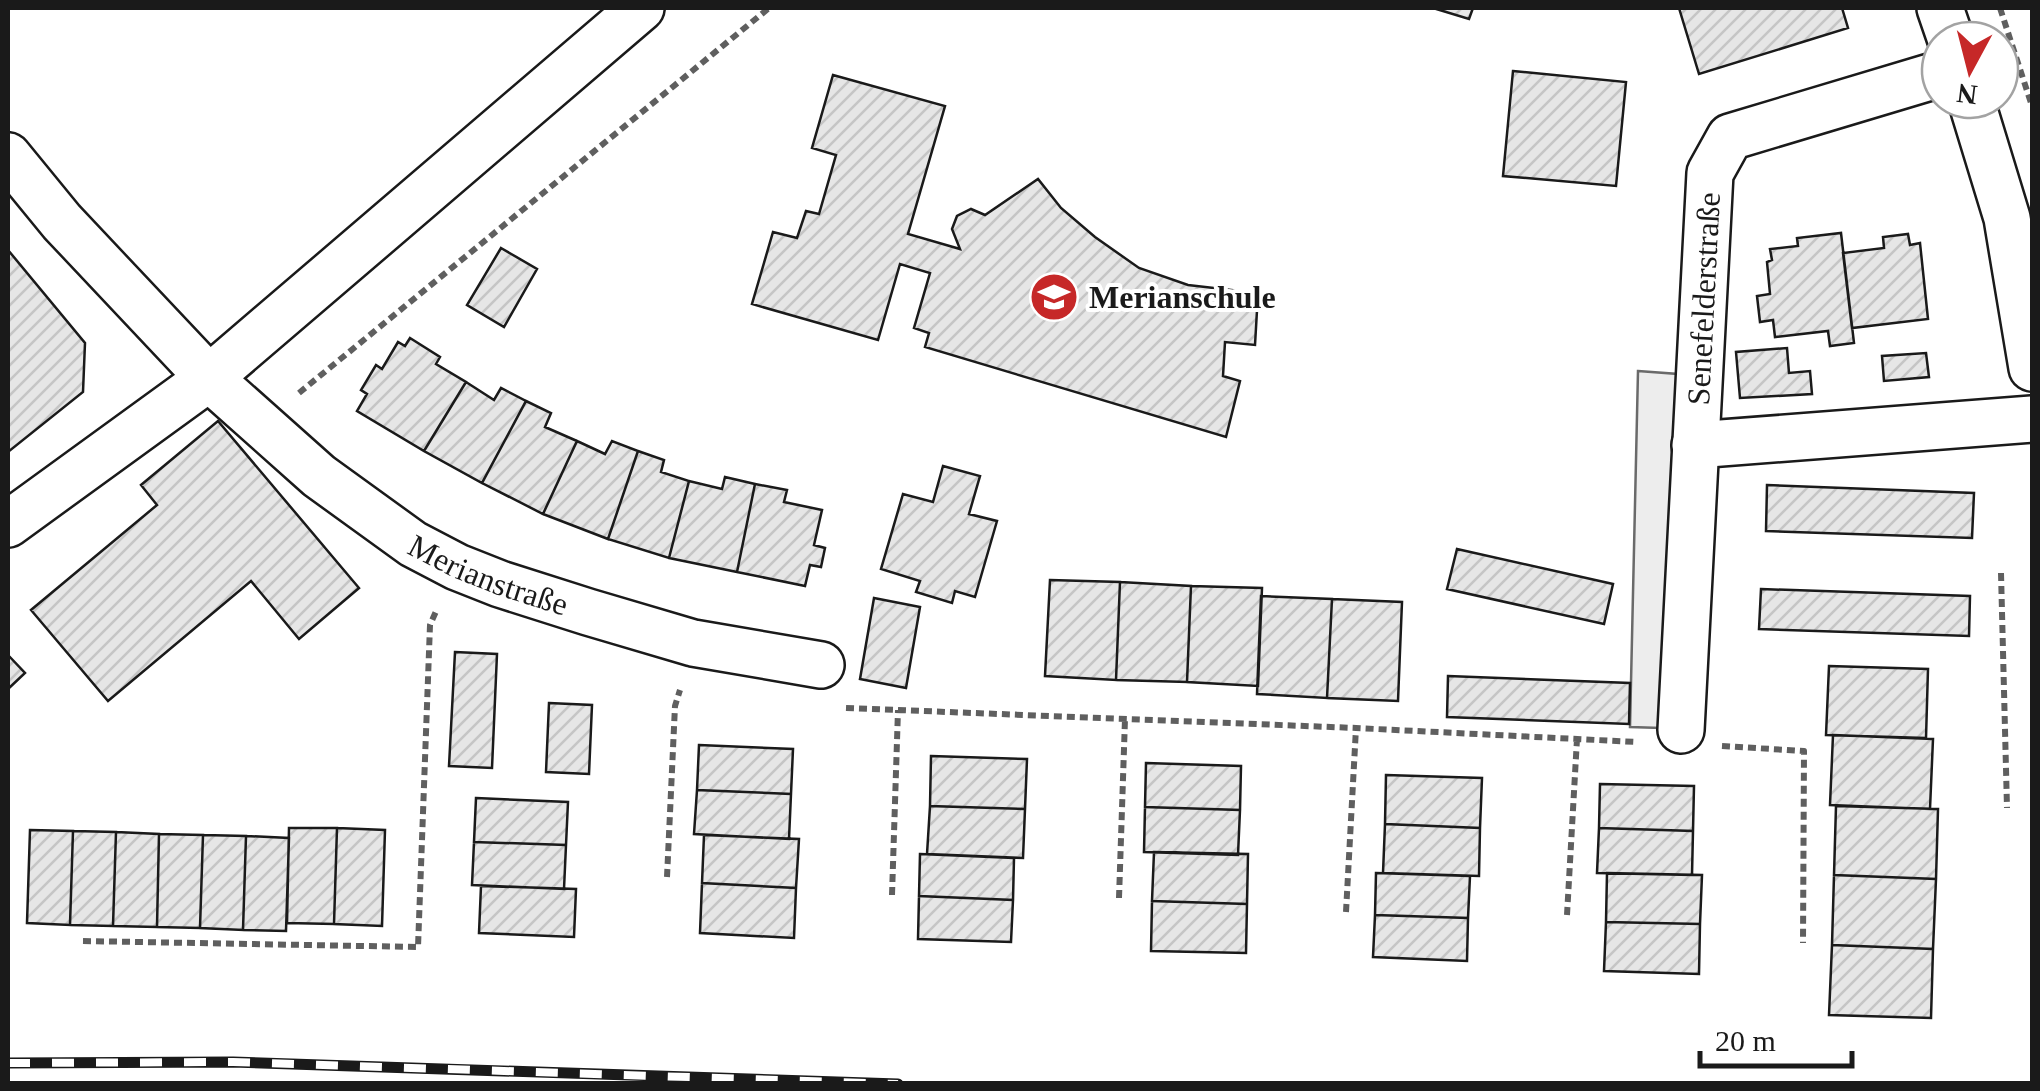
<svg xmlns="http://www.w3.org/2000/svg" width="2040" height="1091" viewBox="0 0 2040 1091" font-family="'Times New Roman',serif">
<defs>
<pattern id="building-hatch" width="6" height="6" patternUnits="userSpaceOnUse" patternTransform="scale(2.5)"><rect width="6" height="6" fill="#e6e6e6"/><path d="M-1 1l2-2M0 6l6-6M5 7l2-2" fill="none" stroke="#c5c5c5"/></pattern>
</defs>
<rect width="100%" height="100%" fill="#fff"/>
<!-- parking -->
<path fill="#ededed" stroke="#6a6a6a" stroke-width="2.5" d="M1638 371 1678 374 1661 728 1630 727Z"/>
<!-- building -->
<path fill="url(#building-hatch)" stroke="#1a1a1a" stroke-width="2.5" d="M1433 8H1473L1469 19Z
M1679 8H1842L1848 28 1699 74Z
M1513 71 1626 82 1616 186 1503 176Z
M833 75 945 106 908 234 960 249 952 229 957 216 971 209 985 215 1038 179 1061 208 1095 237 1139 268 1188 285 1258 293 1255 345 1225 342 1223 376 1240 381 1226 437 925 347 929 333 914 328 930 273 900 264 878 340 752 304 773 232 797 238 806 211 819 214 836 155 812 148Z
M1841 233 1854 343 1830 346 1828 331 1775 337 1773 320 1760 322 1757 296 1770 294 1767 262 1772 260 1770 249 1798 246 1797 238Z
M1908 234 1910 245 1920 243 1928 319 1852 328 1843 253 1884 248 1883 237Z
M501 248 537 269 504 327 467 305Z
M8 250 85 343 83 392 8 452Z
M410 338 440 357 436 364 466 382 424 451 357 411 367 394 361 390 376 365 382 369 398 342 405 346Z
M1787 348 1789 373 1810 371 1812 394 1740 398 1736 352Z
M1926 353 1929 377 1884 381 1882 356Z
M466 382 494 400 501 388 526 401 482 483 424 451Z
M526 401 551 413 545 427 577 441 543 514 482 483Z
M218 421 359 588 299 639 251 581 108 701 31 610 157 505 141 485Z
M577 441 605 454 612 441 638 451 608 539 543 514Z
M638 451 664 460 661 472 689 481 669 558 608 539Z
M943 466 980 476 969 514 997 521 975 597 955 591 952 603 916 592 920 581 881 569 903 494 933 502Z
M725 477 755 484 737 572 669 558 689 481 722 489Z
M755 484 787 490 784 502 822 510 814 545 825 548 821 567 810 565 805 586 737 572Z
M1767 485 1974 493 1972 538 1766 531Z
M1457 549 1613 584 1604 624 1447 589Z
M1050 580 1120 582 1116 680 1045 676Z
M1120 582 1191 586 1187 682 1116 680Z
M1191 586 1262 588 1258 686 1187 682Z
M1761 589 1970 596 1969 636 1759 629Z
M1261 596 1332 599 1327 698 1257 694Z
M874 598 920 607 906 688 860 679Z
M1332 599 1402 602 1398 701 1327 698Z
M455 652 497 654 492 768 449 766Z
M8 655 25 673 8 689Z
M1829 666 1928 669 1926 738 1826 735Z
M1448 676 1630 683 1629 724 1447 717Z
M549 703 592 705 589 774 546 772Z
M1833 735 1933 739 1930 809 1830 805Z
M699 745 793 749 791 794 697 790Z
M931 756 1027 759 1025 809 930 806Z
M1146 763 1241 766 1240 810 1145 807Z
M1386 775 1482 778 1480 828 1385 824Z
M1600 784 1694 786 1693 831 1599 828Z
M697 790 791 794 789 839 694 834Z
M476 798 568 802 566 845 474 842Z
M930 806 1025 809 1023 858 927 854Z
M1836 806 1938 809 1936 879 1834 875Z
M1145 807 1240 810 1238 855 1144 852Z
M1385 824 1480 828 1479 876 1383 873Z
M289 828H337L334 924 287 923Z
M337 828 385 830 382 926 334 924Z
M1599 828 1693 831 1692 875 1597 873Z
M30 830 73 831 70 925 27 923Z
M73 831 116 832 113 926 70 925Z
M116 832 159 834 157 927 113 926Z
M159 834 203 835 200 928 157 927Z
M203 835 246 836 243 930 200 928Z
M704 835 799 839 796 888 702 883Z
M246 836 289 838 286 931 243 930Z
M474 842 566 845 564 889 472 885Z
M1154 852 1248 854 1247 904 1152 901Z
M920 854 1014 858 1013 900 919 896Z
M1376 873 1470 876 1468 918 1375 915Z
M1607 873 1702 875 1700 924 1606 922Z
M1834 875 1936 879 1933 949 1832 945Z
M702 883 796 888 794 938 700 933Z
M481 886 576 889 574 937 479 933Z
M919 896 1013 900 1011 942 918 939Z
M1152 901 1247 904 1246 953 1151 951Z
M1375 915 1468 918 1467 961 1373 957Z
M1606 922 1700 924 1699 974 1604 971Z
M1832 945 1933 949 1931 1018 1829 1015Z"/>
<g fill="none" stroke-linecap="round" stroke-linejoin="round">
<!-- minor casing -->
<g stroke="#1a1a1a" stroke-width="50">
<g id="minor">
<path d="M1940 8 1951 40"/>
<path d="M1971 100 2007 218 2032 368"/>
<path id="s1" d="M8 156 62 222 209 378 319 476 413 544 457 567 500 584 588 612 693 643 821 665"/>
<path d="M1695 445 2032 419"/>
<path d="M8 524 209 378 641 8"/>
<path id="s2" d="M1681 730 1710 173 1730 137 1940 74"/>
</g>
</g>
<!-- path -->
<path stroke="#5f5f5f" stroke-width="6" stroke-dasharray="8 5" stroke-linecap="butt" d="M2000 8 2032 106
M299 393 769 8
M2001 573 2007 808
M846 708 1356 728 1637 742
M1722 746 1804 751 1803 943
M667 877 675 706 680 690
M892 895 898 710
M1119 898 1125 719
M1346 912 1356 728
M1567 915 1577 739
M83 941 418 947 430 625 437 609"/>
<!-- minor -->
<use href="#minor" stroke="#fff" stroke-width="45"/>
<!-- rail casing -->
<g stroke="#1a1a1a" stroke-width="11">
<path id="rail" d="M8 1063 233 1062 898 1084"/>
</g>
<!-- rail -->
<use href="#rail" stroke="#fff" stroke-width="8" stroke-dasharray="22" stroke-linecap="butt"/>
</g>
<!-- icons -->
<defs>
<g id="school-disc" transform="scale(2.5)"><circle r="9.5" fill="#c62828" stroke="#fff"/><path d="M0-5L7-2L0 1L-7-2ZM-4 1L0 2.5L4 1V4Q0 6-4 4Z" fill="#fff"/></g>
</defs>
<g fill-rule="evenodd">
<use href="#school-disc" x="1054" y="297"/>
</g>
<g text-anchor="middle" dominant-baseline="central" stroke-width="8" stroke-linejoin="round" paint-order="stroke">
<!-- poi labels -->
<g font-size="32" font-weight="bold" fill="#1a1a1a" stroke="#fff" text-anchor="start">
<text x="1089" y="297">Merianschule</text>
</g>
<!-- street labels -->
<g font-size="32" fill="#1a1a1a" stroke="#fff">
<text stroke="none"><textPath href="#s2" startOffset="432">Senefelderstraße</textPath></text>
<text stroke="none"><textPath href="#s1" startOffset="645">Merianstraße</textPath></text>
</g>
</g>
<!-- border -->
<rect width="2040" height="1091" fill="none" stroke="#1a1a1a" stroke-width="20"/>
<!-- north arrow -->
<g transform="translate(1970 70) rotate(187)"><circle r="48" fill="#ffffff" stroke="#a3a3a3" stroke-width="2.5"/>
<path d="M0-8L18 38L0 25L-18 38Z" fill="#c62828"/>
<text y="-15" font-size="28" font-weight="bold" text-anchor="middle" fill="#1a1a1a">N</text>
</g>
<!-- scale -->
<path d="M1700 1051v15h152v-15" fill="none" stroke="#1a1a1a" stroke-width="5"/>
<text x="1715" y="1051" font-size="30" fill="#1a1a1a" stroke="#ffffff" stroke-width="8" paint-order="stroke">20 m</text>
</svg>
